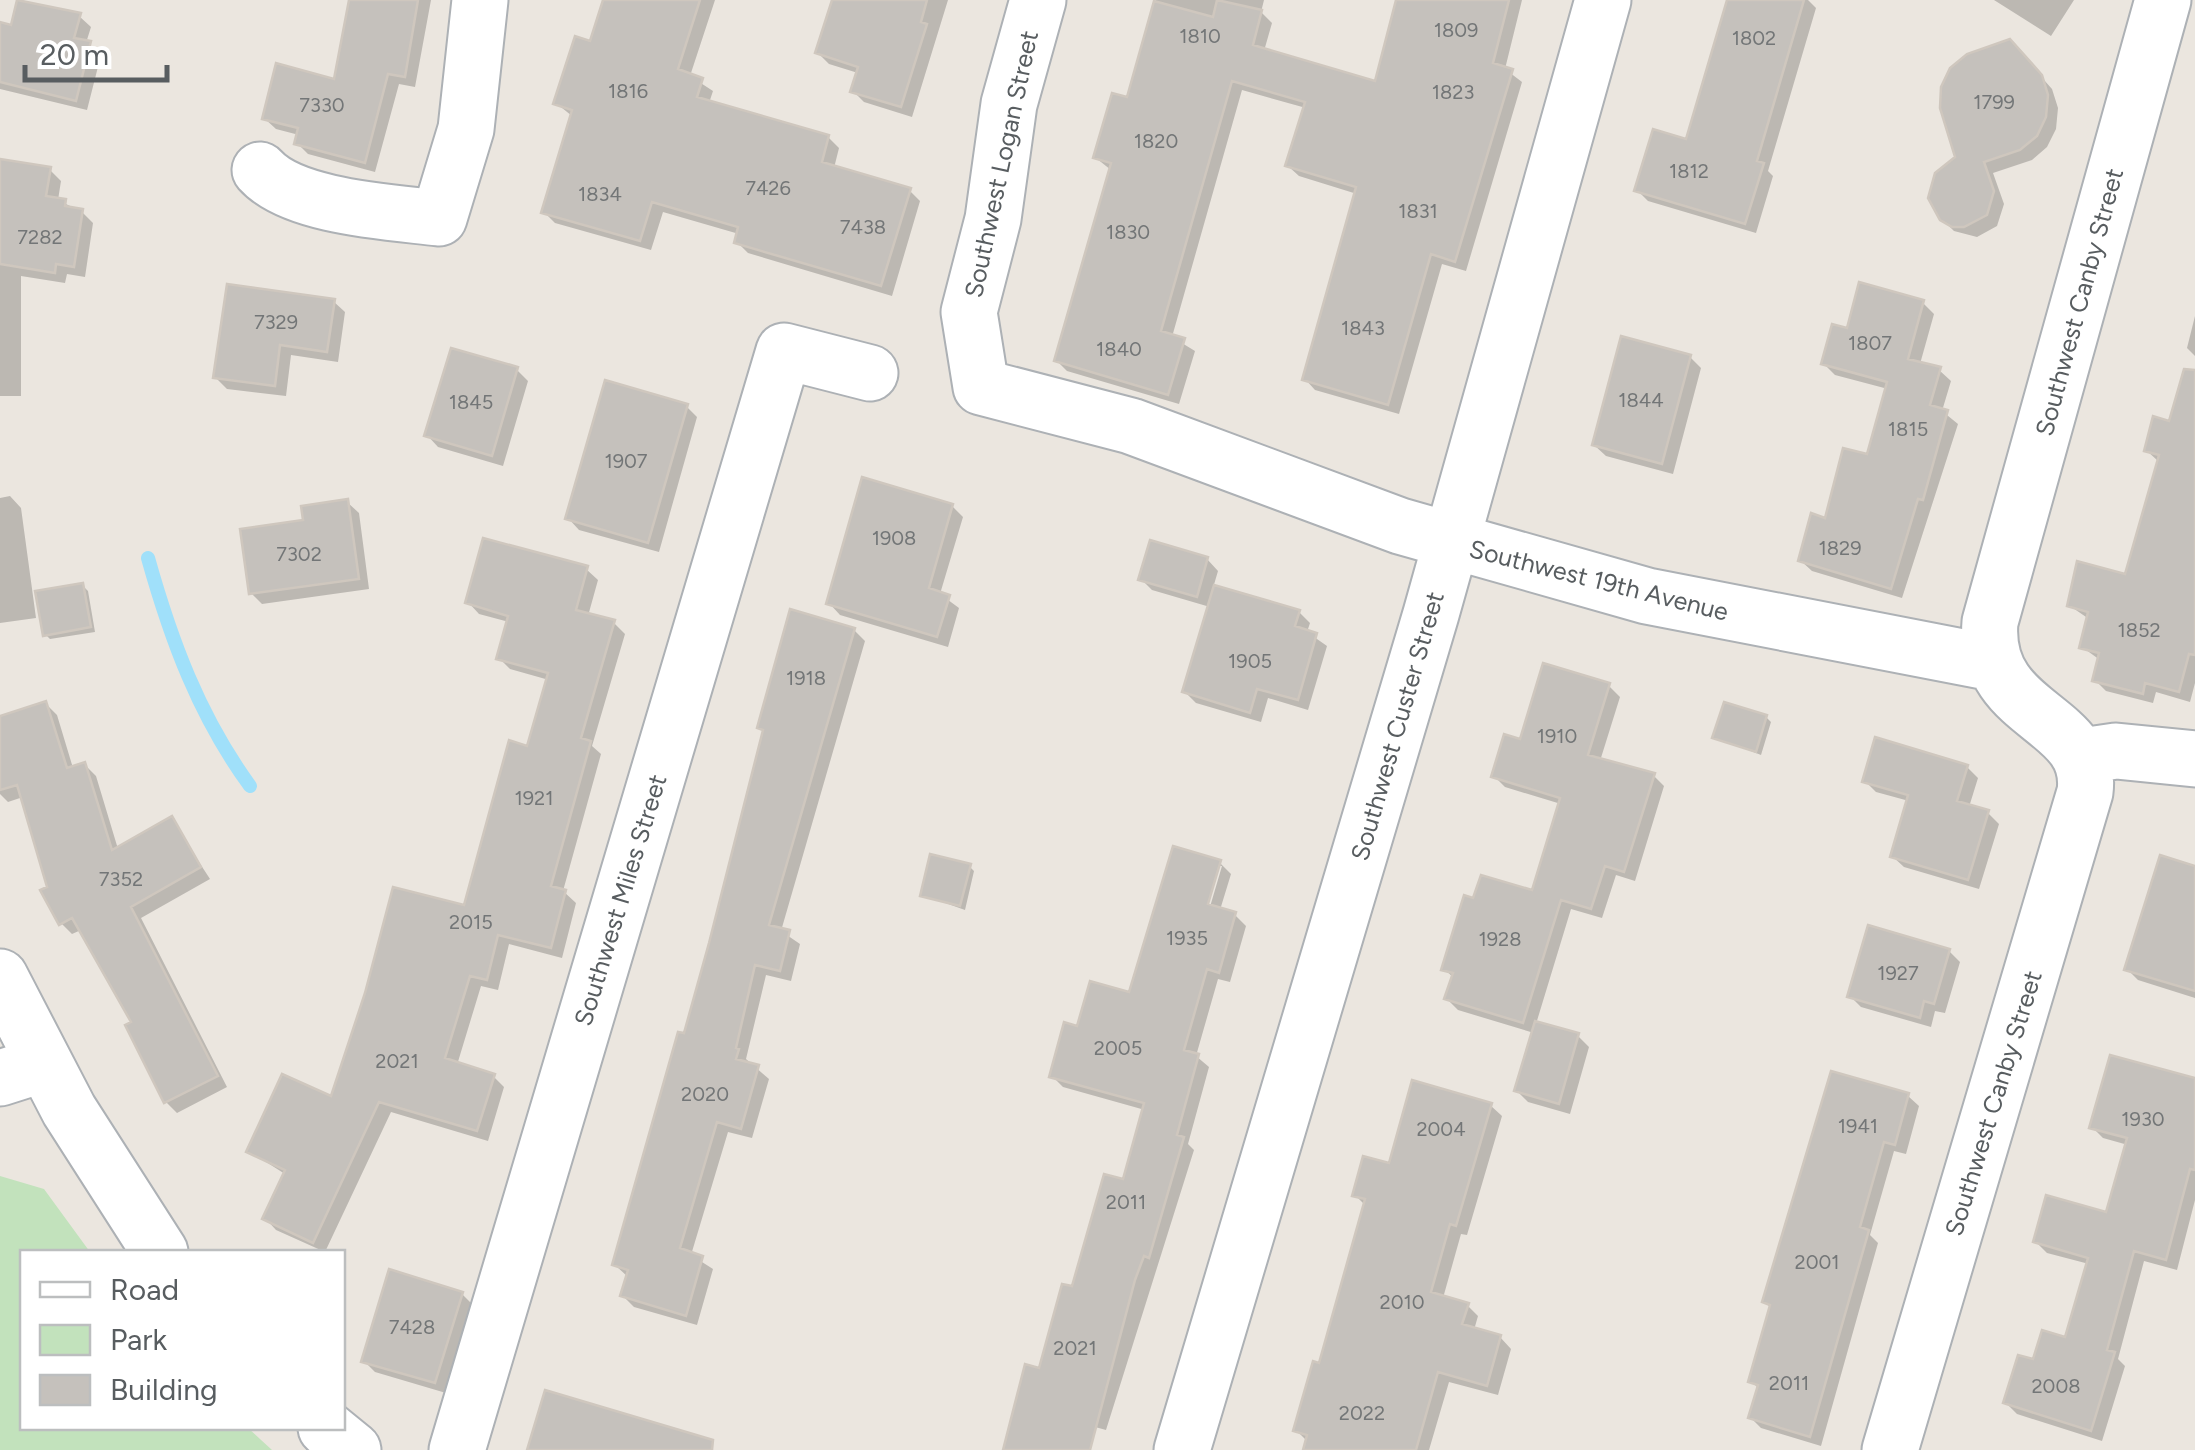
<svg xmlns="http://www.w3.org/2000/svg" width="2195" height="1450" viewBox="0 0 2195 1450" font-family="Figtree,sans-serif">
<rect width="100%" height="100%" fill="#ebe6df"/>
<!-- green -->
<path fill="#c2e2bc" d="M0 1176 44 1189 90 1252H22V1428H248L272 1450H0Z"/>
<!-- shadow -->
<path fill="#0003" fill-rule="evenodd" d="M352 0H431L415 87 399 84 375 172 308 154 297 143 299 135 276 129 264 118 336 82Z
M606 0H715L690 76 713 91 709 103 828 137 839 148 834 168 909 190 920 201 892 296 748 253 737 242 739 234 663 212 651 250 555 223 544 212 572 116 556 103 592 44Z
M834 0H948L912 117 864 102 853 91 858 73 829 64 818 53Z
M1156 0H1264L1261 12 1272 23 1264 51 1376 84 1399 0H1522L1505 69 1522 82 1466 271 1442 264 1399 414 1315 390 1305 379 1357 194 1299 176 1288 166 1306 108 1242 90 1172 337 1195 351 1179 404 1067 371 1056 360 1111 170 1096 158 1128 100Z
M1729 0H1808L1816 8 1768 171 1773 176 1756 233 1648 201 1637 190 1687 142Z
M1994 0H2074L2051 36Z
M79 16 91 27 86 43 101 55 87 110 0 89V25L13 28Z
M2021 54 2052 89 2058 108 2056 129 2047 147 2032 160 1993 173 2004 204 1997 226 1977 237 1954 231 1942 219 1958 157Z
M0 162 49 169 61 181 58 200 82 212 93 223 85 277 67 274 65 283 21 276V396H0Z
M333 301 345 312 338 362 291 355 286 396 227 389 216 378Z
M1923 303 1934 314 1920 364 1939 370 1951 381 1942 411 1958 424 1902 598 1812 571 1800 560 1868 458 1888 389 1835 375 1824 364 1849 331Z
M2195 316V356L2187 348Z
M1690 357 1701 368 1673 474 1606 456 1594 445Z
M517 370 528 381 503 466 438 447 427 435Z
M686 406 697 417 659 552 579 530 568 518Z
M2195 409V683L2190 702 2156 692 2153 703 2106 691 2095 680 2100 660 2082 647 2089 619 2070 606 2127 577 2158 461 2146 450 2189 429Z
M10 496 21 508 36 618 0 623V498Z
M347 502 359 513 369 589 262 604 251 593 306 522Z
M952 506 963 517 940 594 959 608 948 647 840 615 829 603Z
M1207 559 1218 571 1213 588 1299 612 1310 623 1307 632 1327 646 1308 710 1268 698 1261 722 1196 703 1185 692 1210 607 1152 590 1141 579Z
M586 569 598 580 588 616 614 623 625 634 592 746 601 754 563 891 576 903 562 958 509 944 498 990 481 986 457 1065 493 1076 504 1087 488 1141 391 1112 325 1252 276 1230 265 1218 285 1174 249 1151 332 1100 466 908 529 749 549 680 510 669 499 658 509 622 479 614 468 602Z
M83 586 88 591 95 632 50 639 45 634Z
M854 630 865 641 781 931 800 944 791 981 766 975 746 1059 769 1079 752 1138 728 1132 691 1255 713 1269 697 1325 634 1307 623 1296 628 1277 615 1265 686 1037 765 733 759 728Z
M1609 686 1620 697 1600 761 1653 775 1664 786 1635 881 1616 875 1602 918 1571 909 1536 1024 1578 1036 1589 1047 1570 1114 1528 1102 1517 1091 1534 1033 1458 1010 1447 999 1454 978 1444 969 1475 901 1534 893 1561 804 1505 787 1494 776 1522 742Z
M46 704 57 715 73 768 85 765 96 776 118 849 171 819 210 879 141 918 227 1087 177 1113 166 1102 128 1026 134 1023 81 930 72 934 61 923 23 797 8 802 0 794V718Z
M1766 717 1771 722 1761 755 1715 737Z
M1967 767 1978 778 1969 807 1988 813 1999 824 1979 889 1904 867 1892 856 1909 801 1876 792 1865 781Z
M1175 849 1220 863 1231 874 1220 910 1235 915 1246 926 1230 982 1218 979 1196 1056 1209 1067 1188 1144 1194 1150 1106 1430 1030 1409 1019 1398 1027 1367 1041 1371 1064 1287 1074 1290 1106 1177 1125 1182 1145 1110 1063 1087 1052 1076 1065 1025 1079 1029 1092 984 1131 995ZM1217 866H1222L1207 917 1202 916Z
M969 866 974 871 965 910 923 895Z
M2195 868V998L2138 980 2127 969Z
M1949 951 1960 962 1945 1013 1935 1011 1931 1027 1861 1007 1850 996Z
M2195 1081V1200L2177 1270 2144 1261 2118 1359 2125 1366 2102 1441 2017 1414 2006 1403 2035 1362 2067 1340 2089 1264 2047 1253 2036 1242 2108 1215 2128 1145 2103 1138 2092 1127Z
M1908 1096 1919 1106 1906 1154 1894 1151 1870 1235 1878 1243 1821 1446 1761 1428 1750 1417 1759 1389 1751 1381 1772 1309 1765 1302Z
M1490 1105 1502 1116 1467 1235 1461 1234 1443 1298 1467 1305 1478 1316 1474 1330 1500 1337 1511 1349 1498 1395 1449 1382 1429 1450H1306L1308 1442 1296 1430 1321 1366 1366 1206 1355 1195 1391 1166Z
M462 1294 473 1305 446 1393 375 1372 364 1361Z"/>
<g fill="none" stroke-linecap="round" stroke-linejoin="round">
<!-- stream -->
<path stroke="#a0e0fa" stroke-width="14" d="M148 558C171 640 199 716 250 786"/>
</g>
<!-- building -->
<path fill="#c5c1bc" stroke="#cfc7be" stroke-width="2.5" d="M17 0 81 13 74 38 91 41 76 101 0 82V22L11 25Z
M349 0H418L405 77 388 74 365 163 294 144 298 128 262 119 276 63 334 79Z
M603 0H700L678 69 703 78 697 97 829 135 822 162 911 188 881 286 734 243 738 227 652 202 640 241 541 213 572 110 553 104 575 36 590 41Z
M832 0H927L921 22 927 24 901 107 850 92 858 67 815 53Z
M1217 0 1262 10 1253 45 1375 81 1396 0H1509L1493 63 1513 69 1455 262 1431 254 1388 405 1302 380 1356 187 1285 166 1305 102 1232 81 1161 331 1185 338 1168 395 1054 361 1111 163 1093 158 1112 93 1127 97 1154 1 1213 17Z
M1727 0H1804L1757 161 1764 163 1745 224 1634 191 1653 129 1686 139Z
M2010 39 2042 75 2048 95 2046 117 2037 136 2020 150 1984 162 1994 191 1987 215 1964 227H1952L1940 220 1928 198 1935 173 1955 157 1940 108 1941 87 1950 68 1967 54Z
M0 159 51 167 46 196 66 199 65 206 83 209 74 267 56 264 55 273 0 264Z
M1859 282 1924 300 1908 359 1941 367 1930 405 1948 410 1923 500 1918 499 1891 589 1798 561 1811 513 1825 518 1843 448 1867 454 1887 382 1821 364 1832 324 1847 328Z
M227 284 335 299 327 352 280 345 275 386 213 378Z
M1621 336 1691 355 1662 464 1592 445Z
M451 348 518 367 492 456 424 436Z
M2184 369 2195 370V655L2189 654 2179 692 2145 683 2143 694 2092 681 2099 653 2079 648 2088 612 2067 606 2077 561 2125 574 2159 455 2144 451 2153 416 2169 421Z
M605 380 688 404 648 543 565 519Z
M862 477 953 504 929 588 950 595 937 637 826 604Z
M348 499 359 579 249 594 240 529 303 520 301 506Z
M483 538 588 566 576 610 615 620 581 738 591 741 551 886 566 890 551 948 498 935 487 980 470 976 445 1058 495 1074 477 1131 379 1102 313 1243 262 1219 285 1170 246 1152 282 1074 331 1096 365 993 393 887 464 905 509 740 527 746 548 673 496 659 508 616 465 603Z
M1150 540 1208 557 1197 597 1138 580Z
M83 583 91 627 43 636 35 591Z
M1214 585 1300 610 1295 626 1317 633 1298 700 1257 689 1250 713 1182 692Z
M790 609 855 628 769 925 790 930 780 971 755 965 736 1048 739 1049 736 1059 759 1065 741 1129 717 1122 680 1248 703 1256 686 1316 620 1296 628 1270 612 1265 678 1032 684 1033 709 943 763 730 757 728Z
M1543 663 1610 683 1588 755 1655 773 1624 872 1605 866 1591 909 1561 900 1523 1023 1444 999 1453 973 1441 970 1464 895 1473 898 1481 875 1532 890 1560 798 1491 777 1504 734 1520 739Z
M46 701 67 768 85 762 112 850 172 816 201 867 131 907 218 1076 164 1103 125 1025 131 1022 72 918 59 925 40 890 47 887 17 785 0 790V716Z
M1724 702 1767 715 1756 752 1712 738Z
M1875 737 1968 765 1957 801 1989 810 1968 880 1890 857 1908 795 1862 782Z
M1173 846 1221 860 1208 904 1236 912 1219 973 1207 969 1184 1050 1199 1054 1177 1135 1184 1137 1149 1258 1144 1256 1135 1280 1090 1450H1003L1025 1364 1039 1368 1062 1284 1072 1286 1104 1174 1123 1179 1144 1103 1049 1077 1064 1022 1077 1026 1090 981 1129 992Z
M930 854 971 864 960 906 920 896Z
M2160 855 2195 866V991L2124 970Z
M1868 925 1950 949 1934 1004 1924 1001 1920 1018 1847 997Z
M1535 1021 1579 1033 1559 1104 1514 1091Z
M2110 1055 2195 1078V1170L2190 1169 2166 1260 2134 1251 2107 1350 2115 1352 2091 1431 2003 1403 2018 1355 2033 1359 2042 1330 2065 1337 2088 1258 2033 1242 2046 1195 2106 1212 2127 1138 2089 1128Z
M1831 1071 1909 1093 1895 1145 1884 1142 1860 1227 1869 1230 1810 1437 1748 1418 1758 1385 1748 1382 1770 1305 1762 1302Z
M1412 1080 1492 1103 1456 1226 1450 1224 1431 1292 1469 1303 1462 1324 1501 1335 1487 1386 1438 1372 1416 1450H1303L1307 1435 1293 1431 1313 1361 1319 1363 1365 1199 1352 1196 1363 1156 1389 1163Z
M389 1269 463 1292 435 1383 361 1362Z
M545 1390 713 1440 712 1450H527Z"/>
<g fill="none" stroke-linecap="round" stroke-linejoin="round">
<!-- minor casing -->
<g stroke="#adb1b5" stroke-width="59">
<path id="minor" d="M1038 0 1009 104 993 219 969 312 981 387 1131 426 1400 526 1647 596 1993 663
M260 170C293 207 390 212 439 218L466 129 480 0
M2082 756 2116 751 2195 759
M0 1078 44 1064
M457 1450 784 351 870 373
M1182 1450 1431 614 1603 0
M1890 1450 2085 792C2095 715 1982 719 1990 622L2163 0"/>
</g>
<!-- tertiary casing -->
<g stroke="#adb1b5" stroke-width="59">
<path id="tertiary" d="M0 977 69 1110 160 1252
M326 1428 353 1450"/>
</g>
<!-- minor -->
<use href="#minor" stroke="#fff" stroke-width="55"/>
<!-- tertiary -->
<use href="#tertiary" stroke="#fff" stroke-width="55"/>
</g>
<g text-anchor="middle" dominant-baseline="central" stroke-width="8" stroke-linejoin="round" paint-order="stroke">
<!-- number labels -->
<g font-size="20" fill="#737677">
<text x="1456" y="30">1809</text>
<text x="1200" y="36">1810</text>
<text x="1754" y="38">1802</text>
<text x="628" y="91">1816</text>
<text x="1453" y="92">1823</text>
<text x="1994" y="102">1799</text>
<text x="322" y="105">7330</text>
<text x="1156" y="141">1820</text>
<text x="1689" y="171">1812</text>
<text x="768" y="188">7426</text>
<text x="600" y="194">1834</text>
<text x="1418" y="211">1831</text>
<text x="863" y="227">7438</text>
<text x="1128" y="232">1830</text>
<text x="40" y="237">7282</text>
<text x="276" y="322">7329</text>
<text x="1363" y="328">1843</text>
<text x="1870" y="343">1807</text>
<text x="1119" y="349">1840</text>
<text x="1641" y="400">1844</text>
<text x="471" y="402">1845</text>
<text x="1908" y="429">1815</text>
<text x="626" y="461">1907</text>
<text x="894" y="538">1908</text>
<text x="1840" y="548">1829</text>
<text x="299" y="554">7302</text>
<text x="2139" y="630">1852</text>
<text x="1250" y="661">1905</text>
<text x="806" y="678">1918</text>
<text x="1557" y="736">1910</text>
<text x="534" y="798">1921</text>
<text x="121" y="879">7352</text>
<text x="471" y="922">2015</text>
<text x="1187" y="938">1935</text>
<text x="1500" y="939">1928</text>
<text x="1898" y="973">1927</text>
<text x="1118" y="1048">2005</text>
<text x="397" y="1061">2021</text>
<text x="705" y="1094">2020</text>
<text x="2143" y="1119">1930</text>
<text x="1858" y="1126">1941</text>
<text x="1441" y="1129">2004</text>
<text x="1126" y="1202">2011</text>
<text x="1817" y="1262">2001</text>
<text x="1402" y="1302">2010</text>
<text x="412" y="1327">7428</text>
<text x="1075" y="1348">2021</text>
<text x="1789" y="1383">2011</text>
<text x="2056" y="1386">2008</text>
<text x="1362" y="1413">2022</text>
</g>
<!-- street labels -->
<g font-size="25" fill="#585d60" stroke="#fff">
<text transform="translate(1001 164) rotate(-78)">Southwest Logan Street</text>
<text transform="translate(2079 302) rotate(-75)">Southwest Canby Street</text>
<text transform="translate(1599 580) rotate(14)">Southwest 19th Avenue</text>
<text transform="translate(1397 726) rotate(-74)">Southwest Custer Street</text>
<text transform="translate(620 900) rotate(-73)">Southwest Miles Street</text>
<text transform="translate(1993 1103) rotate(-73)">Southwest Canby Street</text>
</g>
</g>
<!-- legend -->
<rect x="20" y="1250" width="325" height="180" fill="#ffffff" stroke="#bcbebf" stroke-width="2.5"/>
<rect x="40" y="1282" width="50" height="15" fill="#ffffff" stroke="#bcbebf" stroke-width="2.5"/>
<text x="110" y="1300" font-size="30" fill="#585d60">Road</text>
<rect x="40" y="1325" width="50" height="30" fill="#c2e2bc" stroke="#bcbebf" stroke-width="2.5"/>
<text x="110" y="1350" font-size="30" fill="#585d60">Park</text>
<rect x="40" y="1375" width="50" height="30" fill="#c5c1bc" stroke="#bcbebf" stroke-width="2.5"/>
<text x="110" y="1400" font-size="30" fill="#585d60">Building</text>
<!-- scale -->
<path d="M25 65v15h142v-15" fill="none" stroke="#585d60" stroke-width="5"/>
<text x="40" y="65" font-size="30" fill="#585d60" stroke="#ffffff" stroke-width="8" paint-order="stroke">20 m</text>
</svg>
